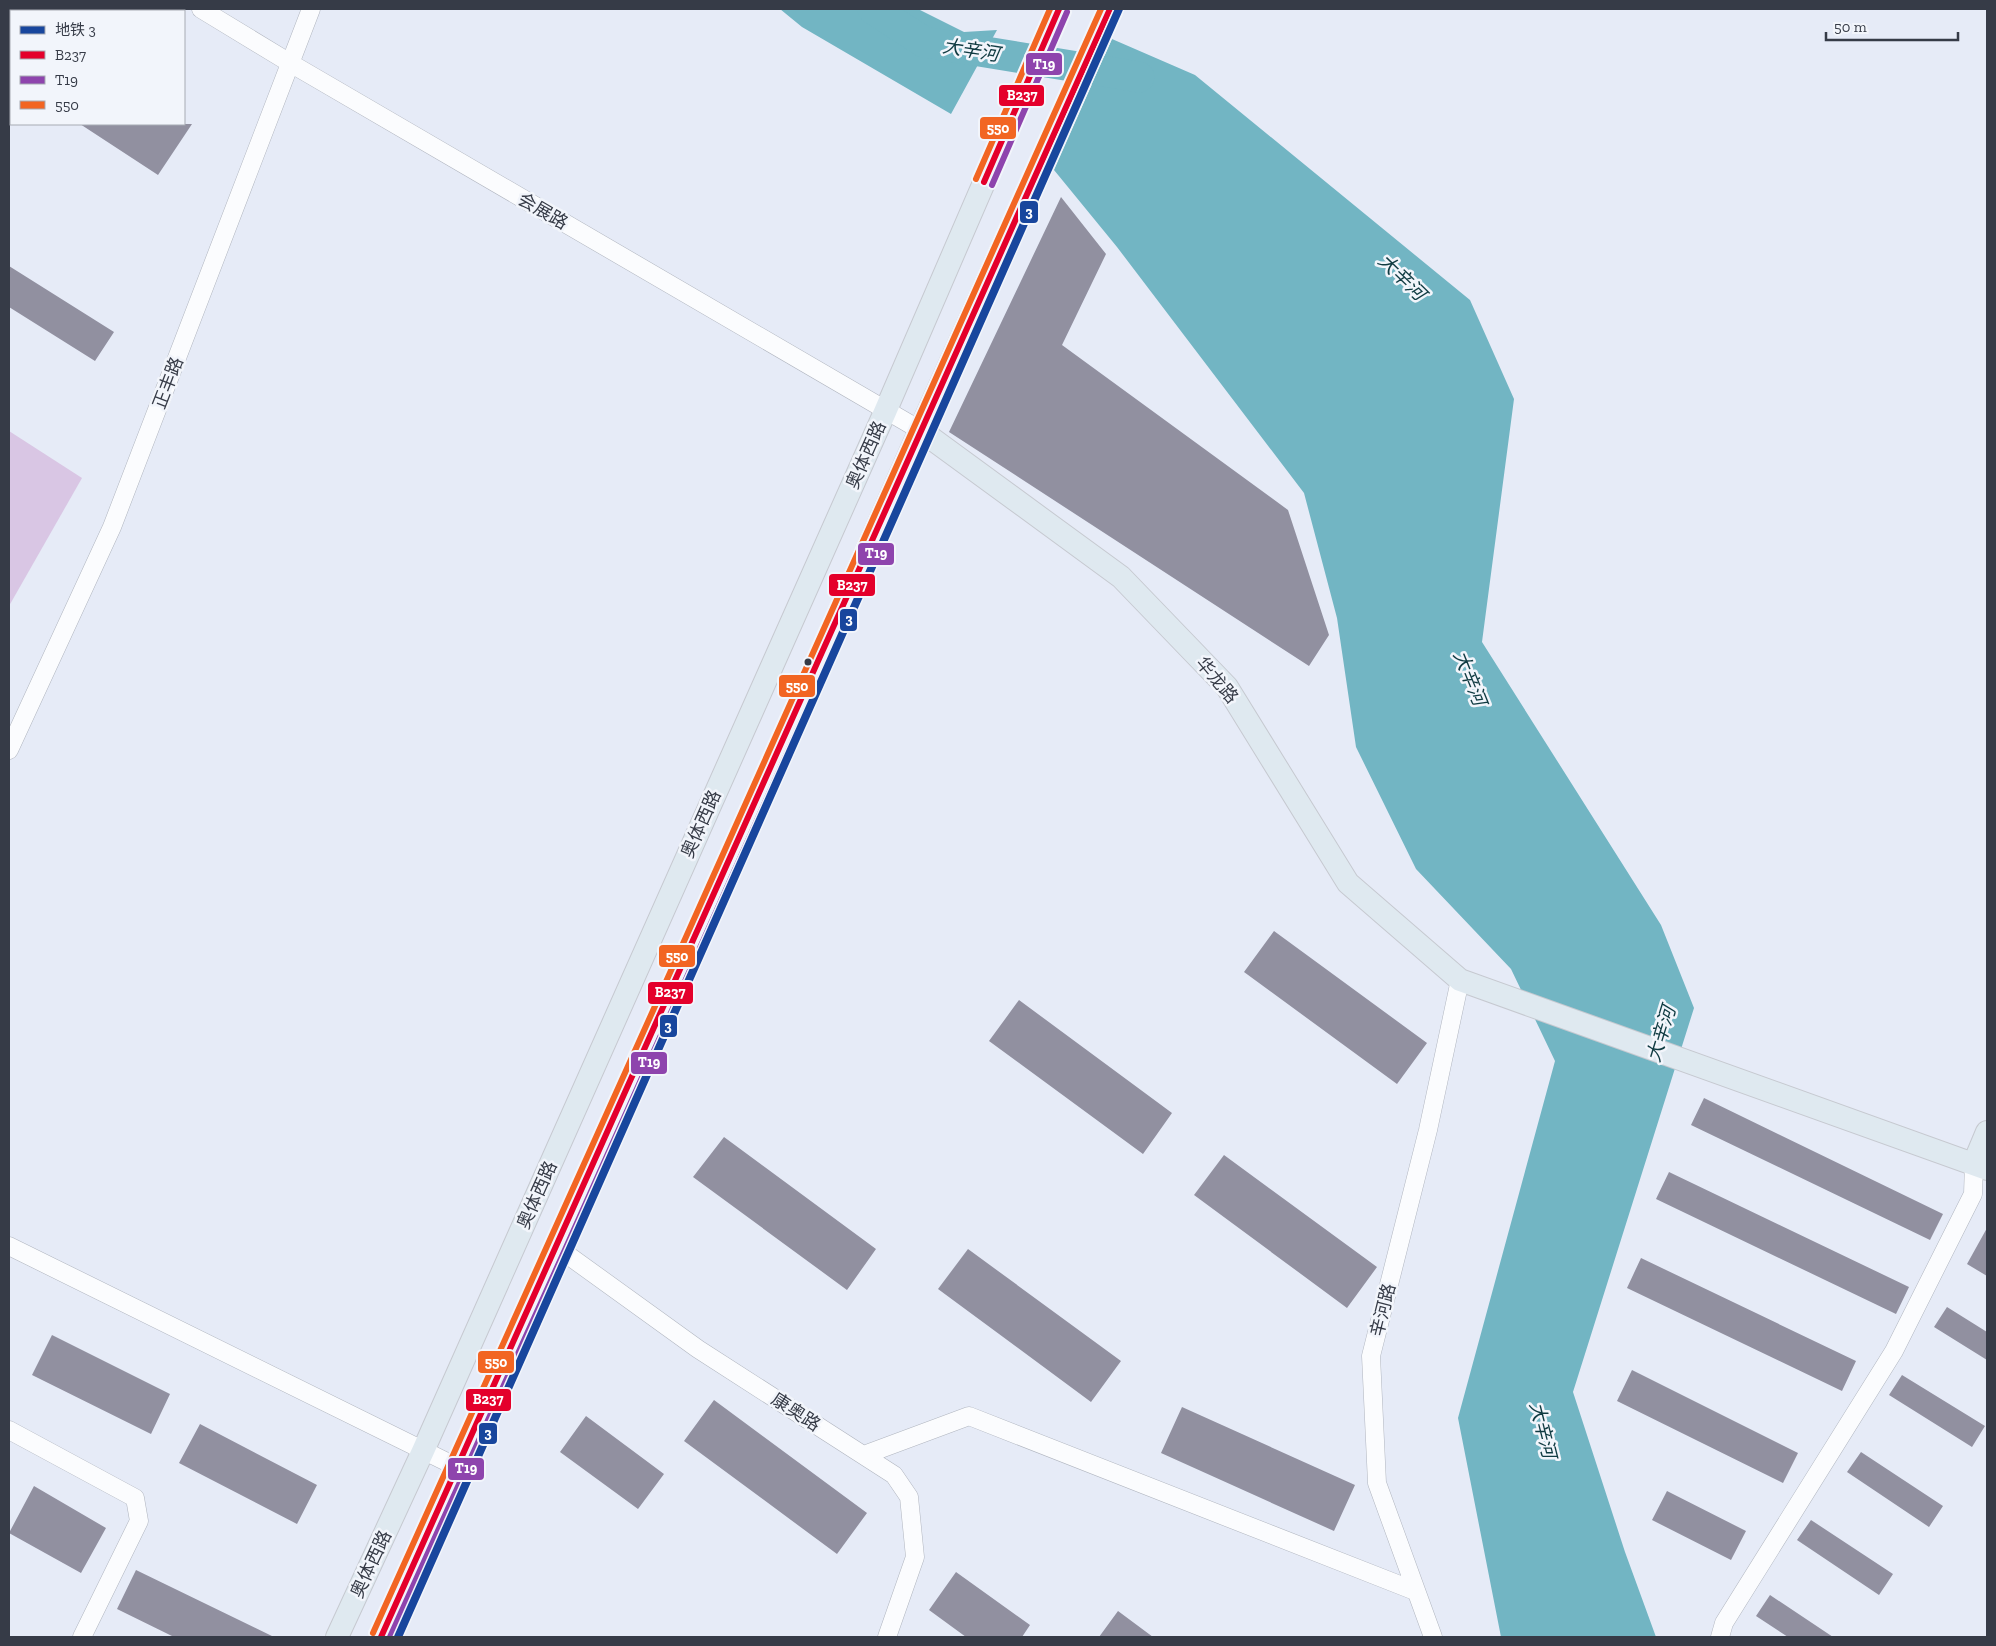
<svg xmlns="http://www.w3.org/2000/svg" width="1996" height="1646" viewBox="0 0 1996 1646" font-family="'Zilla Slab','Noto Sans SC',serif">
<rect width="100%" height="100%" fill="#e6ebf7"/>
<!-- green -->
<path fill="#d9c6e4" d="M9 431 82 478 9 606Z"/>
<!-- water -->
<path fill="#72b5c3" d="M780 9H918L964 32 997 30 951 114 802 27Z
M1112 39 1195 75 1470 300 1514 399 1482 642 1661 925 1694 1008 1573 1392 1625 1552 1656 1637H1501L1458 1418 1555 1061 1511 969 1416 869 1356 747 1337 618 1304 493 1117 247 1054 170Z"/>
<g fill="none" stroke-linecap="round" stroke-linejoin="round">
<!-- river -->
<path stroke="#72b5c3" stroke-width="31" d="M873 9 924 42 1139 77"/>
</g>
<!-- building -->
<path fill="#9190a0" d="M80 124H192L158 175Z
M1061 197 1106 254 1062 345 1288 510 1329 635 1309 666 949 432Z
M9 266 114 332 95 361 9 307Z
M1274 931 1427 1043 1397 1084 1244 972Z
M1019 1000 1172 1113 1143 1154 989 1041Z
M1704 1098 1943 1214 1930 1240 1691 1125Z
M724 1137 876 1249 847 1290 693 1177Z
M1224 1155 1377 1267 1347 1308 1194 1195Z
M1669 1172 1909 1287 1896 1314 1656 1199Z
M1987 1228V1276L1967 1264Z
M968 1249 1121 1361 1091 1402 938 1289Z
M1641 1258 1856 1361 1842 1391 1627 1288Z
M1947 1307 1987 1332V1360L1934 1327Z
M52 1335 170 1394 151 1434 32 1375Z
M1632 1370 1798 1453 1783 1483 1617 1401Z
M1902 1375 1985 1426 1972 1447 1889 1395Z
M714 1400 867 1513 837 1554 684 1441Z
M1182 1407 1355 1485 1334 1531 1161 1453Z
M586 1416 664 1474 638 1509 560 1452Z
M200 1424 317 1485 297 1524 179 1463Z
M1861 1452 1943 1506 1929 1527 1847 1472Z
M34 1486 106 1528 81 1573 9 1533Z
M1667 1491 1746 1531 1731 1560 1652 1520Z
M1811 1520 1893 1574 1879 1595 1797 1540Z
M136 1570 274 1637H174L117 1609Z
M956 1572 1030 1625 1022 1637H966L929 1610Z
M1770 1595 1833 1637H1788L1756 1616Z
M1118 1611 1153 1637H1099Z"/>
<g fill="none" stroke-linecap="round" stroke-linejoin="round">
<!-- minor casing -->
<g stroke="#b0b5bf" stroke-width="19">
<path id="minor" d="M201 9 290 63 920 430
M9 10V9
M9 750 112 527 311 9
M9 1246 459 1468
M558 1248 698 1349 894 1475 909 1497 915 1557 887 1637
M9 1430 135 1498 139 1521 82 1637
M864 1455 969 1416 1415 1591
M1433 1637 1377 1483 1371 1356 1428 1130 1460 980
M1720 1637 1724 1623 1894 1351 1973 1194 1974 1163"/>
</g>
<!-- major casing -->
<g stroke="#c6c9d0" stroke-width="24">
<path id="major" d="M920 430 1121 577 1227 687 1348 883 1460 980 1987 1169
M1974 1163 1987 1132
M337 1637 423 1451 885 412 1059 9
M381 1637 558 1248 920 430 1110 9"/>
</g>
<!-- minor -->
<use href="#minor" stroke="#fbfcfe" stroke-width="18"/>
<!-- major -->
<use href="#major" stroke="#dfe9f0" stroke-width="22"/>
<!-- bus-1 casing -->
<g stroke="#f2f5fb" stroke-width="10">
<path id="bus-1" d="M984 182 1059 9
M381 1637C627 1096 865 551 1110 9"/>
</g>
<!-- bus-2 casing -->
<g stroke="#f2f5fb" stroke-width="10">
<path id="bus-2" d="M992 185 1067 12
M390 1637C636 1097 874 553 1118 13"/>
</g>
<!-- bus-3 casing -->
<g stroke="#f2f5fb" stroke-width="10">
<path id="bus-3" d="M976 179 1050 9
M373 1633C619 1093 856 550 1101 9"/>
</g>
<!-- bus-1 -->
<use href="#bus-1" stroke="#e4002b" stroke-width="6"/>
<!-- bus-2 -->
<use href="#bus-2" stroke="#8e44ad" stroke-width="6"/>
<!-- bus-3 -->
<use href="#bus-3" stroke="#f26522" stroke-width="6"/>
<!-- metro-1 casing -->
<g stroke="#f2f5fb" stroke-width="11">
<path id="metro-1" d="M398 1637 1119 9"/>
</g>
<!-- metro-1 -->
<use href="#metro-1" stroke="#18469d" stroke-width="8"/>
</g>
<!-- markers -->
<circle fill="#363b47" stroke="#f2f5fb" stroke-width="2" cx="808" cy="662" r="4.5"/>
<g text-anchor="middle" dominant-baseline="central" stroke-width="5" stroke-linejoin="round" paint-order="stroke">
<!-- street labels -->
<g font-size="18" fill="#363b47" stroke="#f2f5fb">
<text transform="translate(543 211) rotate(30)">会展路</text>
<text transform="translate(168 383) rotate(-69)">正丰路</text>
<text transform="translate(866 455) rotate(-66)">奥体西路</text>
<text transform="translate(1217 680) rotate(50)">华龙路</text>
<text transform="translate(701 824) rotate(-66)">奥体西路</text>
<text transform="translate(537 1195) rotate(-66)">奥体西路</text>
<text transform="translate(1383 1310) rotate(-76)">辛河路</text>
<text transform="translate(796 1412) rotate(33)">康奥路</text>
<text transform="translate(371 1564) rotate(-65)">奥体西路</text>
</g>
<!-- water labels -->
<g font-size="19" font-style="italic" fill="#103b42" stroke="#f2f5fb">
<text transform="translate(971 50) rotate(9)">大辛河</text>
<text transform="translate(1402 277) rotate(44)">大辛河</text>
<text transform="translate(1470 678) rotate(68)">大辛河</text>
<text transform="translate(1661 1034) rotate(-73)">大辛河</text>
<text transform="translate(1543 1430) rotate(76)">大辛河</text>
</g>
</g>
<g stroke="#f2f5fb" stroke-width="2">
<rect x="1025" y="52" width="38" height="24" rx="5" fill="#8e44ad"/>
<rect x="998" y="84" width="47" height="23" rx="5" fill="#e4002b"/>
<rect x="979" y="116" width="38" height="24" rx="5" fill="#f26522"/>
<rect x="1019" y="200" width="20" height="24" rx="5" fill="#18469d"/>
<rect x="857" y="542" width="38" height="24" rx="5" fill="#8e44ad"/>
<rect x="828" y="573" width="48" height="24" rx="5" fill="#e4002b"/>
<rect x="839" y="608" width="19" height="24" rx="5" fill="#18469d"/>
<rect x="778" y="674" width="38" height="24" rx="5" fill="#f26522"/>
<rect x="658" y="944" width="38" height="24" rx="5" fill="#f26522"/>
<rect x="647" y="981" width="47" height="24" rx="5" fill="#e4002b"/>
<rect x="659" y="1014" width="19" height="24" rx="5" fill="#18469d"/>
<rect x="630" y="1051" width="38" height="24" rx="5" fill="#8e44ad"/>
<rect x="477" y="1350" width="38" height="24" rx="5" fill="#f26522"/>
<rect x="465" y="1388" width="47" height="24" rx="5" fill="#e4002b"/>
<rect x="478" y="1422" width="20" height="23" rx="5" fill="#18469d"/>
<rect x="447" y="1457" width="38" height="24" rx="5" fill="#8e44ad"/>
</g>
<g font-size="14" text-anchor="middle" font-weight="bold" fill="#fff">
<text x="1044" y="69">T19</text>
<text x="1022" y="100">B237</text>
<text x="998" y="133">550</text>
<text x="1029" y="217">3</text>
<text x="876" y="558">T19</text>
<text x="852" y="590">B237</text>
<text x="849" y="624">3</text>
<text x="797" y="691">550</text>
<text x="677" y="961">550</text>
<text x="670" y="997">B237</text>
<text x="668" y="1031">3</text>
<text x="649" y="1067">T19</text>
<text x="496" y="1367">550</text>
<text x="488" y="1404">B237</text>
<text x="488" y="1438">3</text>
<text x="466" y="1473">T19</text>
</g>
<!-- border -->
<rect width="1996" height="1646" fill="none" stroke="#363b47" stroke-width="20"/>
<!-- legend -->
<rect x="10" y="10" width="175" height="115" fill="#f2f5fb" stroke="#a7abb3"/>
<rect x="20" y="26" width="25" height="8" fill="#18469d" stroke="#a7abb3"/>
<text x="55" y="35" font-size="15" fill="#363b47">地铁 3</text>
<rect x="20" y="51" width="25" height="8" fill="#e4002b" stroke="#a7abb3"/>
<text x="55" y="60" font-size="15" fill="#363b47">B237</text>
<rect x="20" y="76" width="25" height="8" fill="#8e44ad" stroke="#a7abb3"/>
<text x="55" y="85" font-size="15" fill="#363b47">T19</text>
<rect x="20" y="101" width="25" height="8" fill="#f26522" stroke="#a7abb3"/>
<text x="55" y="110" font-size="15" fill="#363b47">550</text>
<!-- scale -->
<path d="M1826 32v8h132v-8" fill="none" stroke="#363b47" stroke-width="2.5"/>
<text x="1834" y="32" font-size="15" fill="#363b47" stroke="#f2f5fb" stroke-width="4" paint-order="stroke">50 m</text>
</svg>
